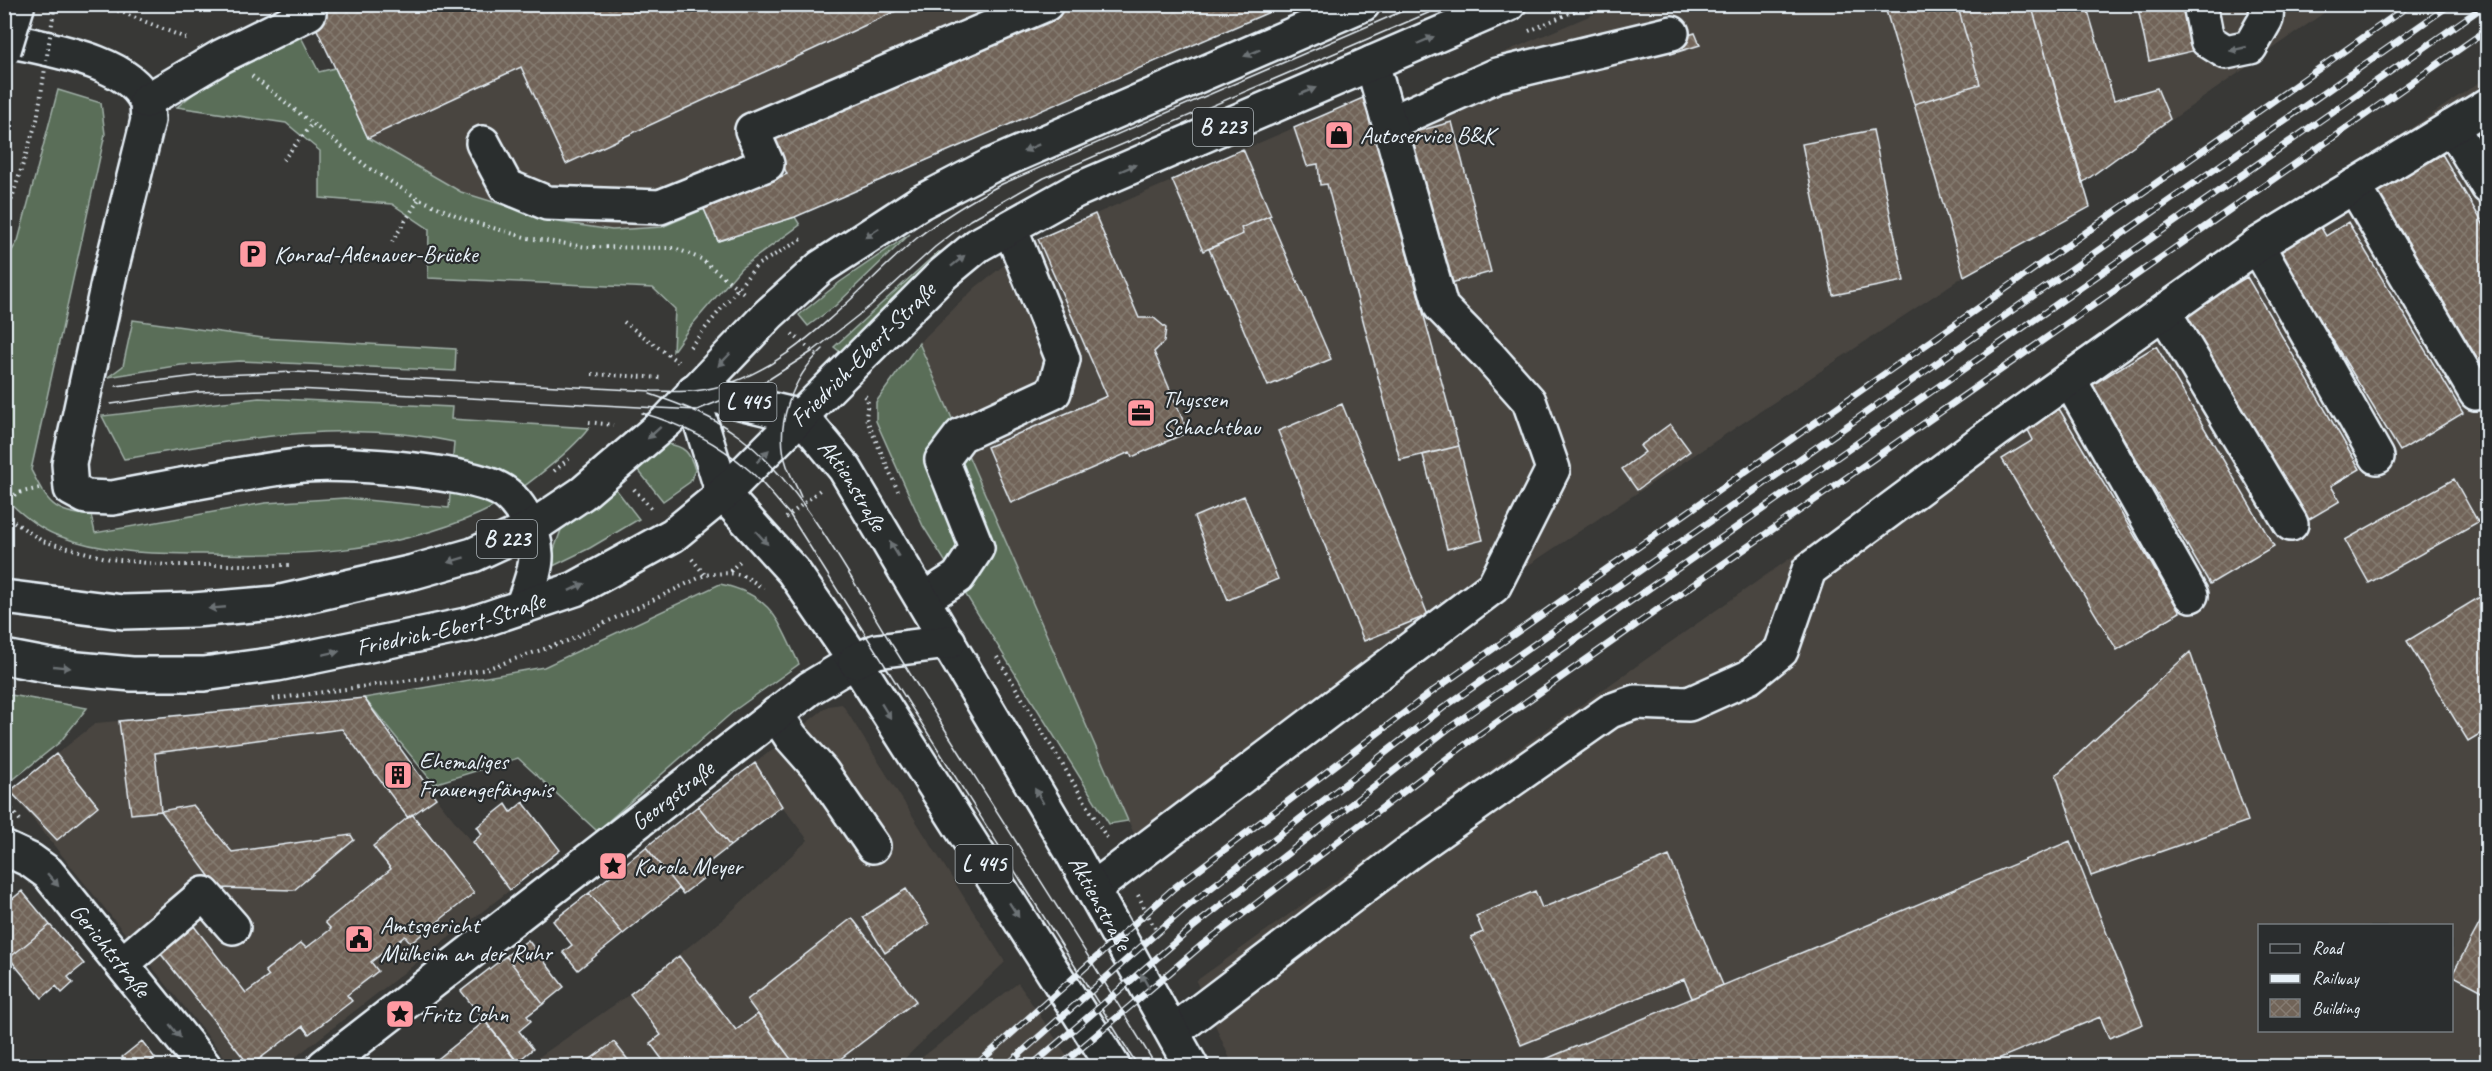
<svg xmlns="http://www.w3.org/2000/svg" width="2492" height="1071" viewBox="0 0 2492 1071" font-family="Caveat,sans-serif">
<defs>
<pattern id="building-cross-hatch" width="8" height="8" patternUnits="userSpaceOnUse" patternTransform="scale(1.5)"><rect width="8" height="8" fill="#716458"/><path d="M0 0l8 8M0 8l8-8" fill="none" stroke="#857b71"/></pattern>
</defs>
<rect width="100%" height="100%" fill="#383836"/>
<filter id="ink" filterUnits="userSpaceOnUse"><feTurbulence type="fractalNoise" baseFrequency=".0167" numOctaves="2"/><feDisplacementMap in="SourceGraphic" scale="12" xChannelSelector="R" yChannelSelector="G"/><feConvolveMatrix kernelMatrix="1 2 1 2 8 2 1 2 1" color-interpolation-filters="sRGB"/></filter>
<g filter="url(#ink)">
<!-- built -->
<path fill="#494540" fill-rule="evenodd" d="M305 5H1288L795 217 718 241 704 209 662 227 612 230 558 222 461 192 376 145 368 138Z
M1615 5H2335L2082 183 2090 207 1964 276 1512 576V593L1497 600 1149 868 919 343 976 287 1038 239 1365 97 1369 110Z
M2487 77 2488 1047 2476 1066H1233L1196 981 1568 714 2226 253ZM2260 926H2452V1030H2260Z
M364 698 436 798 510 890 284 1066H232L10 791 96 723Z
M842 704 1005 962 901 1062 908 1066H526L630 994 723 919 808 840 782 806 755 763 828 706Z
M1018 983 1074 1066H911Z"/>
<!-- grass -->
<path fill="#5a6e59" stroke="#a1b0a8" stroke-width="1.5" d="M300 35 319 72 335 68 368 138 461 192 558 222 612 230 662 227 704 209 718 241 795 217 800 225 741 268 690 327 673 351 675 309 653 288 428 278 429 229 392 204 320 198V151L286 123 177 107 221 72Z
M58 90 101 103 105 134 31 470C47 501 53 514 91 515L95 533 265 503 345 498 449 508 454 442C342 418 234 440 124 459L102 416 259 398 452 407 451 419 589 428C569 454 509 501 479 514 388 553 300 556 203 554 154 554 103 553 56 535 36 527 20 513 5 498L4 263 18 241Z
M910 234 835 306 808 326 799 315 840 282Z
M938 252H946L844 355 834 347Z
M133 320 263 338 456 349 455 371 240 361 181 365 108 377 123 366Z
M919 343 1128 821 1109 824 923 526 876 421V402Z
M667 444C685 446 690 453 695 470L690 482 663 501 638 470Z
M615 488 639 519 590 548 547 569 561 530Z
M720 584C772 595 778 620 799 664L735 710 597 831 518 758 434 784 364 698 544 667Z
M5 694 87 708 60 742 5 786Z"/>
<!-- building -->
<path fill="url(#building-cross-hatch)" stroke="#e8f1f8" stroke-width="1.5" d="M305 4H911L566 164 521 67 368 138Z
M1074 4H1288L795 217 718 241 704 209 787 174 771 137Z
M1884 4H1957L1980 84 1914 104Z
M1957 4H2031L2090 207 1964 276 1914 104 1980 84Z
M2031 4H2086L2114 100 2157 88 2170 119 2082 183Z
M2137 4H2182L2192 51 2149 61Z
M1695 33 1700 45 1671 54 1668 41Z
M1365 97 1459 446 1400 460 1327 184 1320 185 1318 164 1307 166 1294 128Z
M1452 122 1491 272 1447 284 1407 134Z
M2488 126V152L2476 133Z
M1873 130 1904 281 1833 295 1802 144Z
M1243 149 1271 215 1241 228 1243 234 1203 251 1172 180Z
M2442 154 2488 232V377L2378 192Z
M1095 214 1139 318H1154L1166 328 1164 342 1154 352 1188 432 1132 457 1130 452 1011 503 987 447 1107 396 1038 239Z
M1269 216 1331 359 1268 386 1209 249 1243 234 1241 228Z
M2317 221 2326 236 2348 222 2463 413 2400 451 2276 247Z
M2247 277 2360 469 2331 486 2340 501 2306 521 2184 314Z
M2156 346 2274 546 2210 584 2092 385Z
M1342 404 1428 615 1364 641 1278 431Z
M2058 407 2180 612 2117 650 2002 459 2033 440 2026 426Z
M1670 424 1690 451 1637 490 1622 469 1645 452 1640 446Z
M1459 446 1483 540 1447 549 1423 455Z
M2454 479 2478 522 2369 583 2345 540Z
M1244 496 1278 579 1228 600 1194 517Z
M2488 592V729L2468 741 2407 641Z
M2190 652 2248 821 2091 876 2056 775Z
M364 698 436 798 408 818 342 729 155 753 161 811 131 814 119 721Z
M56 754 98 806 57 840 10 791Z
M755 763 782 806 730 846 698 806Z
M523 802 560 850 510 890 473 842 482 834 477 827 506 804 511 812Z
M193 805 232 852 351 835 354 840 294 890 218 888 161 811Z
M698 806 730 846 698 871 704 878 683 894 646 847Z
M412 814 474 893 411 943 405 936 371 962 378 971 347 995 352 1001 309 1034 303 1026 250 1066 156 948 190 921 246 993 269 976 265 971 301 943 306 948 331 929 325 922 391 869 373 846Z
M2070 841 2143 1024 2109 1038 2100 1017 1981 1066H1529Z
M646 847 679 889 623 934 589 893Z
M1669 856 1723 985 1692 998 1684 979 1521 1045 1471 937 1483 932 1476 916 1535 891 1542 908Z
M906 889 929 924 885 953 863 917Z
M22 891 50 925 9 958 4 953V893L11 900Z
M589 893 623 934 578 970 563 952 572 945 553 921Z
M2488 908V994L2452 975Z
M852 918 916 1001 831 1066H796L747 1000Z
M50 925 84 964 68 977 73 983 62 993 56 986 42 998 9 958Z
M528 940 564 987 543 1004 506 956Z
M506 956 543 1004 527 1016 531 1021 519 1031 533 1049 517 1062 461 991Z
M679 956 736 1030 758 1014 796 1066H667L650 1043 661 1035 630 994Z
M485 1021 521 1066H429Z
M142 1041 155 1058 144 1066H129L122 1057Z
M614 1042 633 1066H581Z"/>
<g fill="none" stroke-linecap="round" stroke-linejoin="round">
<!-- minor casing -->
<g stroke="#e8f1f8" stroke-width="38">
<g id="minor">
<path d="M2201 9 2207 40 2226 52 2250 47 2266 19 2267 4"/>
<path d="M4 39C44 49 127 59 146 101 148 106 147 114 148 120L109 278 69 464 71 489 86 497 112 498C173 487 234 474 296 466 337 460 465 471 499 489 520 500 535 531 536 554 537 570 527 592 522 607"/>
<path d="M146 101 222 56 309 13"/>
<path d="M1390 123 1497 75 1672 33"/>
<path d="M2452 127 2488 187"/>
<path d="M483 143 506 186 547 203 660 207 767 164 752 130 1046 4"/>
<path d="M2354 186 2476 393"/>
<path d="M2257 245 2377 457"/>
<path d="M2164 312 2291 524"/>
<path d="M2069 379 2191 595"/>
<path d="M924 599 958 577 977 548 942 460 961 435 1054 392 1063 359 1010 228"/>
<path d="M776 714 791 737 822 772 873 846"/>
<path id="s1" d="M4 848 30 860 48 873 204 1066"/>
<path d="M1093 889 1494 586 1553 469 1529 401 1489 356 1441 307 1372 63"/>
<path d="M122 964 204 894 233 927"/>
<path d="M1174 1031 1408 853 1610 711 1635 702 1689 704 1749 677 1781 651 1809 570 1996 431 2262 242 2488 105"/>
<path id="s2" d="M324 1066 810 688 855 661"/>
</g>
</g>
<!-- major casing -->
<g stroke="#e8f1f8" stroke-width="38">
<g id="major">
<path id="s3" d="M694 391 802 417 845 469 1069 847 1191 1066"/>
<path d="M694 391 697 410 723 494 793 571 855 661 1113 1066"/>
<path d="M4 597 123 612 194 610 276 603 413 572 473 555 531 528 583 493 667 421 769 314 821 267 921 202 990 166 1363 4"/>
<path id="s4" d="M4 657 56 667 132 674H204L277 664 471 624 575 589 673 535 723 494 943 274 978 245 1075 191 1509 4"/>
<path d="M855 661 877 651 949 642"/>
</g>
</g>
<!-- path -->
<path stroke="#e8f1f8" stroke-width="4" stroke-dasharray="1.5 4.5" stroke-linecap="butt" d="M101 4 188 39
M1529 31 1590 4
M252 76 370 169 419 199 469 221 528 238 586 247 675 248 701 259 745 294
M283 160 312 124
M392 242 419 199
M624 322 678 362
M792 334 818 356
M690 347 757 265 802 239
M592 374 663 378
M865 396 868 399 866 418 898 491
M589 422 613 425
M554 471 571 457
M634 489 653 511
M4 501 18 493 40 488
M4 515 42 541 110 559 167 565H290
M786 518 820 490
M692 559 705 575
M730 571 741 560
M997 657 1107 838
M273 699 483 670 567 641 705 575C732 572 742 571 763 589
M4 800 20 820
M1138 895 1156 931"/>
<!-- minor -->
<use href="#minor" stroke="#2a2d2e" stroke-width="33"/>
<!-- major -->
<use href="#major" stroke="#2a2d2e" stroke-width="33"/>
<!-- tram -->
<path stroke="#e8f1f8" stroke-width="1.5" d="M116 386 196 376 295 372 652 391C666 391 680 392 694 391 784 383 852 292 917 238 943 217 972 200 1002 184L1419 4
M650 394C682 405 712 416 740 437 804 486 851 580 894 648 981 788 1071 926 1156 1066
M111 404 198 392 297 389 697 410 760 385 813 351 870 306 935 247 970 220 1044 178 1449 4
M642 413C681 424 718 443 749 470 764 483 776 500 790 515L1138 1066
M801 497C797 487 791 477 787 466 773 426 793 377 823 349"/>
<!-- rail casing -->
<g stroke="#e8f1f8" stroke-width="7">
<path id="rail" d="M975 1066 1174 888 1433 691 2411 4
M1006 1066 1185 908 1443 708 2451 4
M1031 1066 1193 927 1453 725 2487 4
M1060 1066 1202 945 1470 741 2488 29"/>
</g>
<!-- rail -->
<use href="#rail" stroke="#2a2d2e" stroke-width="4.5" stroke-dasharray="14" stroke-linecap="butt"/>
<!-- major-bridge casing -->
<g stroke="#e8f1f8" stroke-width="38" stroke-linecap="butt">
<path id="major-bridge" d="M4 50 18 4"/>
</g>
<!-- path-bridge -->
<path stroke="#e8f1f8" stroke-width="4" stroke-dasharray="1.5 4.5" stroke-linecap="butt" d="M4 223 37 120 55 4"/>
<!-- major-bridge -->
<use href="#major-bridge" stroke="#2a2d2e" stroke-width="33"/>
</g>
<!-- one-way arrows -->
<defs><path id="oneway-solid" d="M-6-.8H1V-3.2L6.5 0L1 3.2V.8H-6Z" transform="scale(1.5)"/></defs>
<g fill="#6c7275">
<use href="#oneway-solid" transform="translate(1426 40) rotate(-23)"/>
<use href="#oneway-solid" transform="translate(2238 49) rotate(167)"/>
<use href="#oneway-solid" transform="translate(1252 53) rotate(157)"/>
<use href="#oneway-solid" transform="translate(1308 91) rotate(-23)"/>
<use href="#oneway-solid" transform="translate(1031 148) rotate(156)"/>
<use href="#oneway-solid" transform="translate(1128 168) rotate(-23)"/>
<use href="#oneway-solid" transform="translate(872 233) rotate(147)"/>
<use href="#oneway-solid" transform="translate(958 261) rotate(-39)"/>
<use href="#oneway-solid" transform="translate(724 360) rotate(134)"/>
<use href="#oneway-solid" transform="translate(654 433) rotate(138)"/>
<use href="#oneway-solid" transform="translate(763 456) rotate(-45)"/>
<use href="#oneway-solid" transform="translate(762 538) rotate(48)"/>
<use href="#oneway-solid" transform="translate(894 549) rotate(-121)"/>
<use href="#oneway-solid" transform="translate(456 560) rotate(163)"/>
<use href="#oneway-solid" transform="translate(577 587) rotate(-25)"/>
<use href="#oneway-solid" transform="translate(217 608) rotate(175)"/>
<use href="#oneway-solid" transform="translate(331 653) rotate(-12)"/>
<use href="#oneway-solid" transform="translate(62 667) rotate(6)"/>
<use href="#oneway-solid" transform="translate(886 711) rotate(58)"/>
<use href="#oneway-solid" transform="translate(1039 796) rotate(-120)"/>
<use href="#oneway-solid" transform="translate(53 880) rotate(49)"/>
<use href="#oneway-solid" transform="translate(1014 910) rotate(57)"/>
<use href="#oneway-solid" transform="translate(1145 981) rotate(-120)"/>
<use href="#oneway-solid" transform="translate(175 1031) rotate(51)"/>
</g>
</g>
<!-- icons -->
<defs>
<g id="shop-square" transform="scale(1.5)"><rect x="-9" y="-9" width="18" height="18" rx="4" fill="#ff9aa2" stroke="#2a2d2e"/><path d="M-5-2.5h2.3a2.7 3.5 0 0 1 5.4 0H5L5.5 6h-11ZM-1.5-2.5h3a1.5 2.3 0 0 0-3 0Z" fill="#111"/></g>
<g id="parking-square" transform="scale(1.5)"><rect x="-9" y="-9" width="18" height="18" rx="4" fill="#ff9aa2" stroke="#2a2d2e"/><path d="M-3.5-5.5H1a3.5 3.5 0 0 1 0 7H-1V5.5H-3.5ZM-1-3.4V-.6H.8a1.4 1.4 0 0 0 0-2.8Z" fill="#111"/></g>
<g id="office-square" transform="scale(1.5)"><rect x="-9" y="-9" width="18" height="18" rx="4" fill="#ff9aa2" stroke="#2a2d2e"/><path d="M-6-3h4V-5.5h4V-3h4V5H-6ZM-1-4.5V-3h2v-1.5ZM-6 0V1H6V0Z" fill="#111"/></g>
<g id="building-square" transform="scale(1.5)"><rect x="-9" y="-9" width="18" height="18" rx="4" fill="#ff9aa2" stroke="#2a2d2e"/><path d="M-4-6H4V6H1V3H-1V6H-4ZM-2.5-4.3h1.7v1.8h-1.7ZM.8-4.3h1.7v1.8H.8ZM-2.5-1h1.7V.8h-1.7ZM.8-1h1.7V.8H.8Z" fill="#111"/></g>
<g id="sight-square" transform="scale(1.5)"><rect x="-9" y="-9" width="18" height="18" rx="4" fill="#ff9aa2" stroke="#2a2d2e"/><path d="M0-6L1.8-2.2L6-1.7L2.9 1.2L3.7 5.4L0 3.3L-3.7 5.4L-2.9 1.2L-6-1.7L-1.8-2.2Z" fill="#111"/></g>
<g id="civic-square" transform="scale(1.5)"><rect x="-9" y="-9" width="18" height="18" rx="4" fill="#ff9aa2" stroke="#2a2d2e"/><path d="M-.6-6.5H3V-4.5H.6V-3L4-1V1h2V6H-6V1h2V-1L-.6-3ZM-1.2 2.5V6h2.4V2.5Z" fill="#111"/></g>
</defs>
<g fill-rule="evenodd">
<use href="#shop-square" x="1339" y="135"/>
<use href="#parking-square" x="253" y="254"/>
<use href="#office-square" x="1141" y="413"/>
<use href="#building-square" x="398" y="775"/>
<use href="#sight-square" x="613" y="866"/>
<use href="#civic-square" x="359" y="939"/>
<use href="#sight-square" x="400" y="1014"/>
</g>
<g text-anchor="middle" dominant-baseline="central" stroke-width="4.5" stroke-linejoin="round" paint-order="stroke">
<!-- shield labels -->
<g fill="#2a2d2e" stroke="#afb6bb" stroke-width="1.5">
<rect x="1193" y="108" width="60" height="38" rx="4.5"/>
<rect x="719.5" y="383" width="57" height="38" rx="4.5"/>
<rect x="477" y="520" width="60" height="38" rx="4.5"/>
<rect x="955.5" y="845" width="57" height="38" rx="4.5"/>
</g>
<g font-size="22" font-weight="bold" fill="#e8f1f8">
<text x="1223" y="127">B 223</text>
<text x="748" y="402">L 445</text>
<text x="507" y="539">B 223</text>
<text x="984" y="864">L 445</text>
</g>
<!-- poi labels -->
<g font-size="24" fill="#e8f1f8" stroke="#2a2d2e" text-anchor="start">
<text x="1360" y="135">Autoservice B&amp;K</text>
<text x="274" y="254">Konrad-Adenauer-Brücke</text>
<text x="1162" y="399">Thyssen<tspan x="1162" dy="28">Schachtbau</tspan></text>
<text x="419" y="761">Ehemaliges<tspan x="419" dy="28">Frauengefängnis</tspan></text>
<text x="634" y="866">Karola Meyer</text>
<text x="380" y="925">Amtsgericht<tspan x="380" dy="28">Mülheim an der Ruhr</tspan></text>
<text x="421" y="1014">Fritz Cohn</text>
</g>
<!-- street labels -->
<g font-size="24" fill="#e8f1f8" stroke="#2a2d2e">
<text stroke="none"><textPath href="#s4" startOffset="957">Friedrich-Ebert-Straße</textPath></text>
<text stroke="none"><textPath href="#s3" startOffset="196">Aktienstraße</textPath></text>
<text stroke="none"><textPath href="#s4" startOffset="453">Friedrich-Ebert-Straße</textPath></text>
<text stroke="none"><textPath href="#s2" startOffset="441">Georgstraße</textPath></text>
<text stroke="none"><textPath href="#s3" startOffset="682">Aktienstraße</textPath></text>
<text stroke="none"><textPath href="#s1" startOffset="150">Gerichtstraße</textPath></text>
</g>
</g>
<!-- margin -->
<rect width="2492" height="1071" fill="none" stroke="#2a2d2e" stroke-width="24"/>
<rect x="12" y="12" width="2468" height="1047" fill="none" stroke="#e8f1f8" stroke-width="2" filter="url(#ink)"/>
<!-- legend -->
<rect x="2258" y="924" width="195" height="108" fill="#2a2d2e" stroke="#767b7f" stroke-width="1.5"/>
<rect x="2270" y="944" width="30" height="9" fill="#2a2d2e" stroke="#767b7f" stroke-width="1.5"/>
<text x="2312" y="954" font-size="18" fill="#e8f1f8">Road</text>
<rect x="2270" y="974" width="30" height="9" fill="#e8f1f8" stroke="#767b7f" stroke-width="1.5"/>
<text x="2312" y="984" font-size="18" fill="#e8f1f8">Railway</text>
<rect x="2270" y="999" width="30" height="18" fill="url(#building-cross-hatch)" stroke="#767b7f" stroke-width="1.5"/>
<text x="2312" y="1014" font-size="18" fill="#e8f1f8">Building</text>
</svg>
